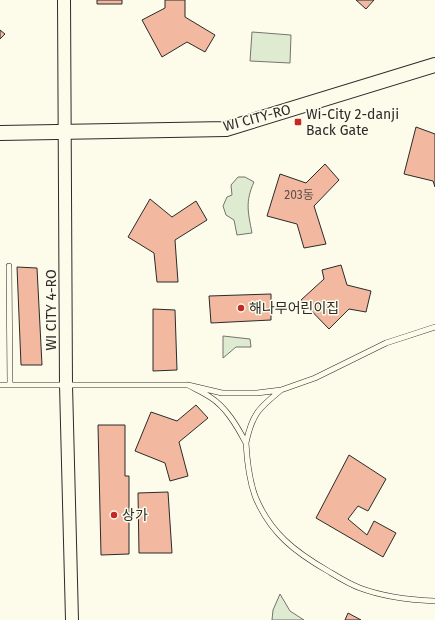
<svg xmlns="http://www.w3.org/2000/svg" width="435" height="620" viewBox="0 0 435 620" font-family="'Fira Sans','Noto Sans KR',sans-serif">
<rect width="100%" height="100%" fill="#fdfbea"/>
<!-- green -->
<path fill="#deebd1" stroke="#74746e" d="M252 32 291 35 290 63 250 61Z
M238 177H245L254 182C245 202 248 212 252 233L237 235 234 220 226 215 223 206 227 197 232 195 231 185Z
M223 336 250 339 251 347H236L223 358Z
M280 594 290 611 304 620H272L273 610Z"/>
<!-- building -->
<path fill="#f2b8a0" stroke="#2b2b2b" d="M97 0H122V4H97Z
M165 0H185V17L215 35 205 52 187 42 162 57 142 20 165 8Z
M356 0H374L366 9Z
M0 30 5 34 0 39Z
M416 127 435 134V187L433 181 404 174Z
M325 164 339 180 314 206 326 244 304 248 297 224 267 216 280 174 306 183Z
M150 199 172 217 196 201 207 220 175 240 178 282H157L154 253 128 237Z
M341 265 347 285 371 291 366 312 349 309 329 329 301 300 324 279 322 270Z
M17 267 37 268 42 365H21Z
M271 294V320L211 323 209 296Z
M153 309 175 310 177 370 153 371Z
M196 405 208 418 179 442 188 476 170 481 165 463 135 451 151 412 177 421Z
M98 425H125V476H129V554L101 555Z
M349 455 386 479 368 511 358 506 348 519 367 535 374 521 396 533 383 557 316 518Z
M168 492 172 553H139L138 493Z
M348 613 361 620H345Z"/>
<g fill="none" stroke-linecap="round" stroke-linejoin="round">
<!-- service casing -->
<g stroke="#2b2b2b" stroke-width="6">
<path id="service" d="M9 266 10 385
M0 385H188L222 393H257L281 390C259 408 252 414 246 443 237 426 226 407 210 397 203 392 195 389 188 385
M281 390 315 378 386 343 435 327
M246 443C247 461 249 479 255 496 270 533 295 552 328 571 338 577 349 584 360 588 384 597 410 600 435 601"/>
</g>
<!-- tertiary casing -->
<g stroke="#2b2b2b" stroke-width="14">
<path id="tertiary" d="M64 0 66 385 72 620"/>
</g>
<!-- secondary casing -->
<g stroke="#2b2b2b" stroke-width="16">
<path id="secondary" d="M0 133 226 129 435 65"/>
</g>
<!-- service -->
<use href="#service" stroke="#fdfbea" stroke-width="5"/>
<!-- tertiary -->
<use href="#tertiary" stroke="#fdfbea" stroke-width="12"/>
<!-- secondary -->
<use href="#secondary" stroke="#fdfbea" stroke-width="14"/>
</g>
<!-- markers -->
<g fill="#c62828" stroke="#fdfbea" stroke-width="1.5">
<rect x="294" y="118" width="8" height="8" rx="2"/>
<circle cx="241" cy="308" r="4"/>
<circle cx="114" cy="515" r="4"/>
</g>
<g text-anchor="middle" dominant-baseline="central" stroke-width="3" stroke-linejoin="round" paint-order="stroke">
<!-- number labels -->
<g font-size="12" fill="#5d4e48">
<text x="299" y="195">203동</text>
</g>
<!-- poi labels -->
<g font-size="14" fill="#2b2b2b" stroke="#fdfbea" text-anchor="start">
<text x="306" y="114">Wi-City 2-danji<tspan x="306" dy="16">Back Gate</tspan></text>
<text x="249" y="308">해나무어린이집</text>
<text x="122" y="515">상가</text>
</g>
<!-- street labels -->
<g font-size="14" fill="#2b2b2b" stroke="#fdfbea">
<text transform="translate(257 118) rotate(-15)">WI CITY-RO</text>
<text transform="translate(51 310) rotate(-90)">WI CITY 4-RO</text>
</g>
</g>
</svg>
